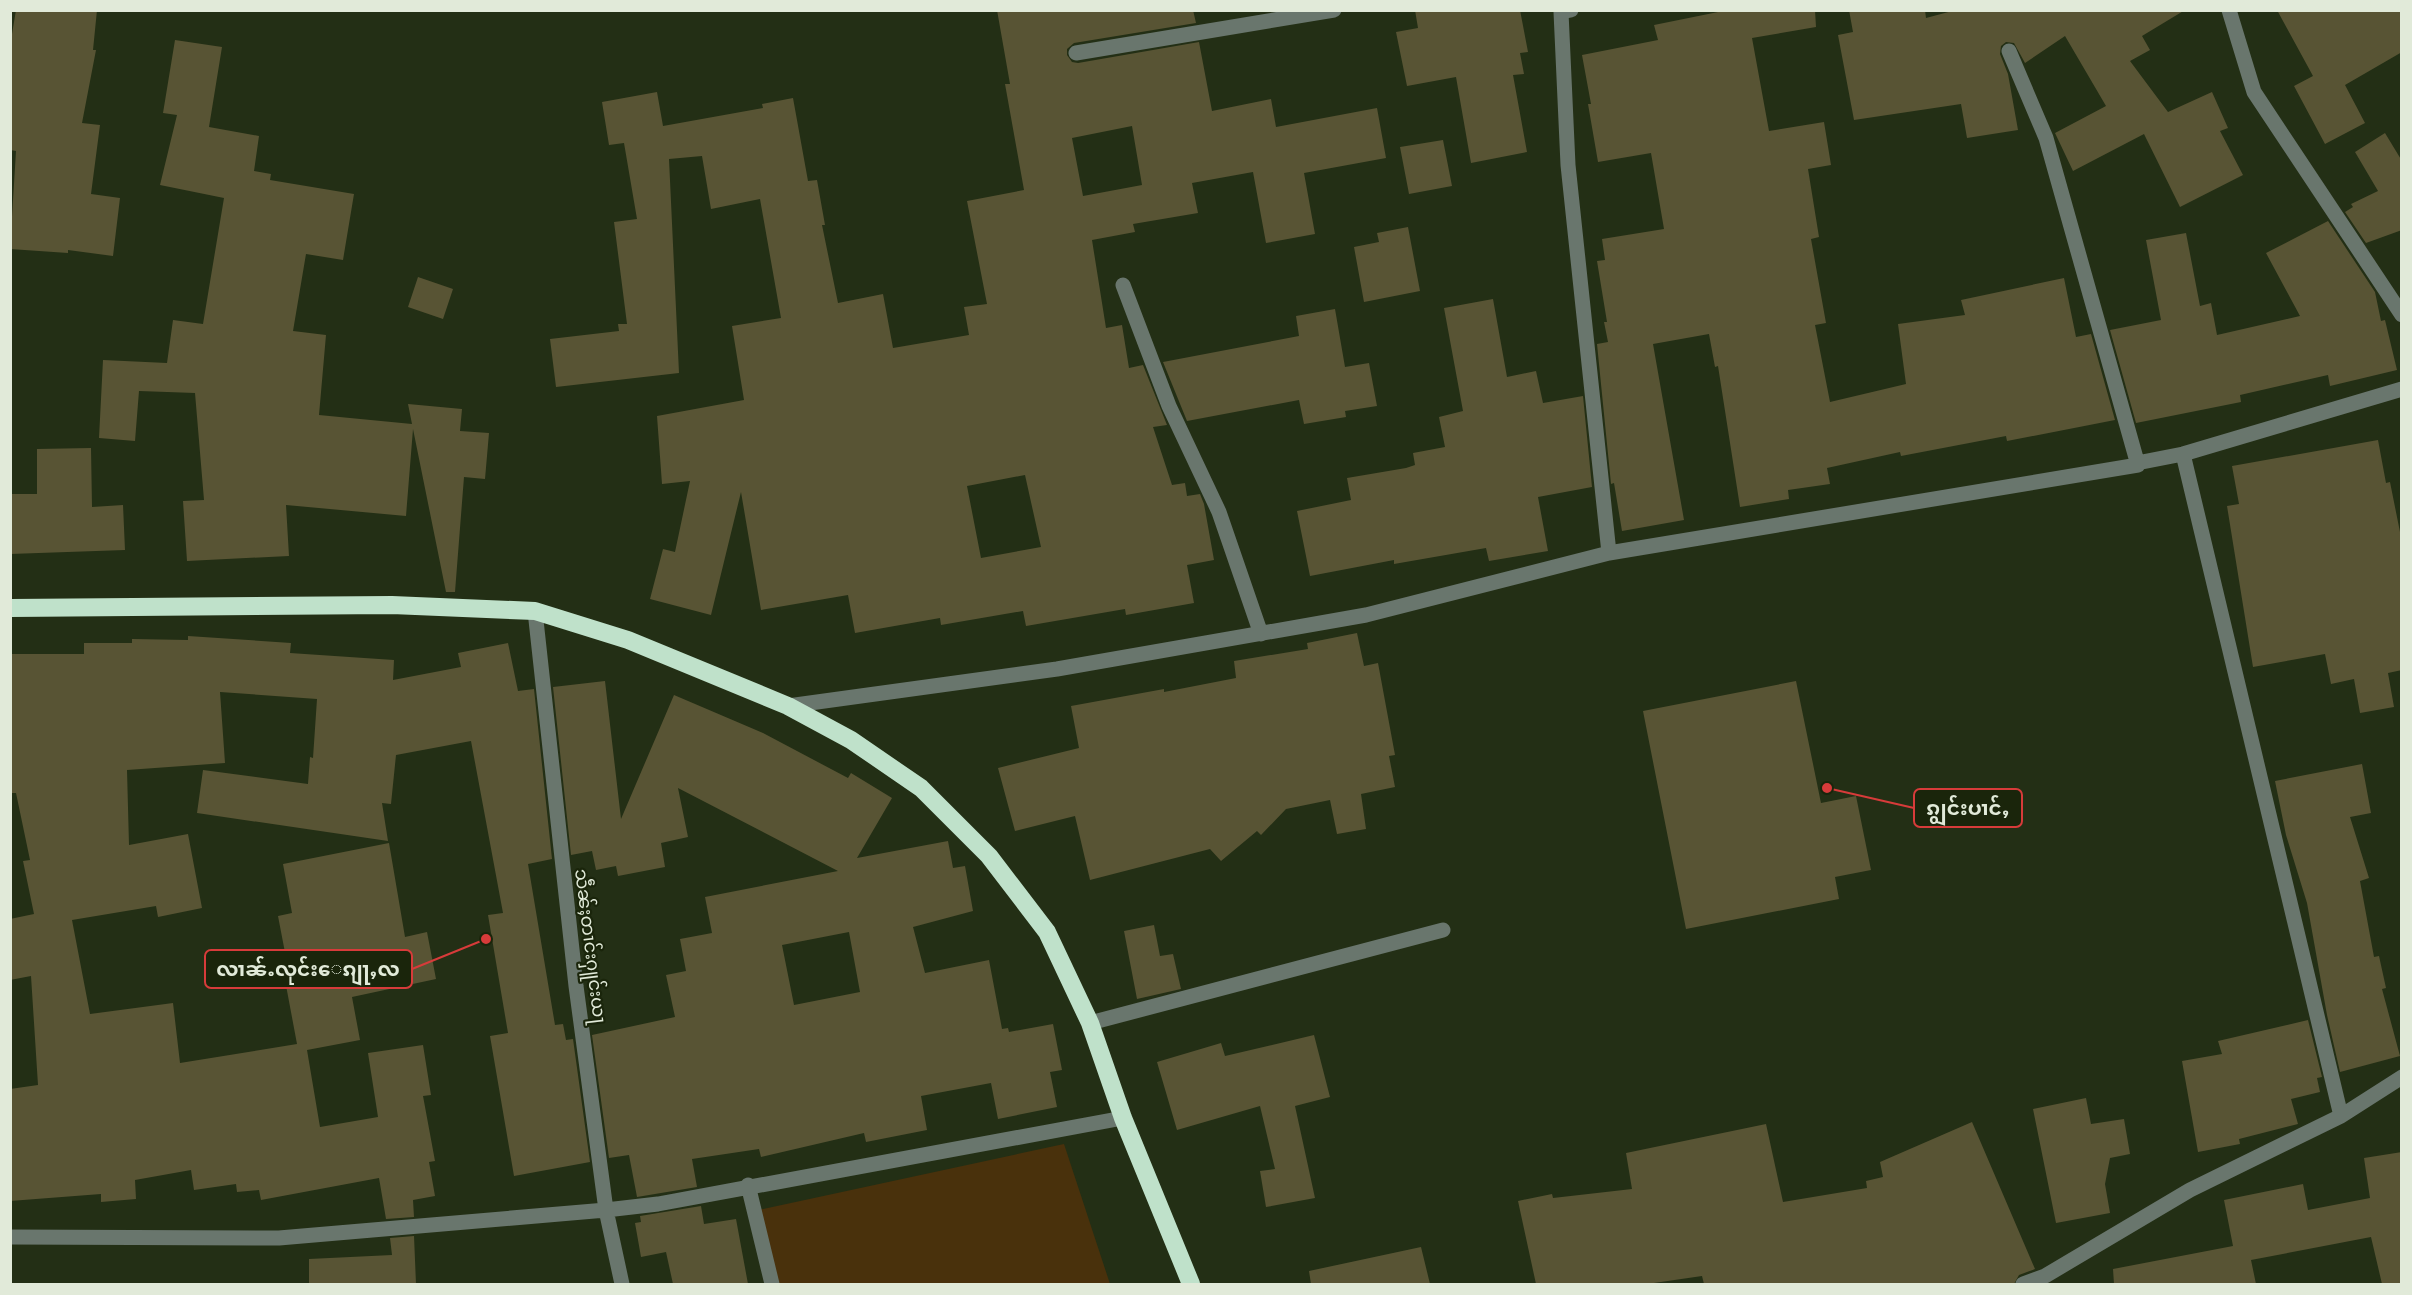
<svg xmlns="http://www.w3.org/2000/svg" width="2412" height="1295" viewBox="0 0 2412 1295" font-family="'PT Sans Narrow','Noto Sans Myanmar',sans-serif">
<rect width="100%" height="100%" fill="#232f15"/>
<!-- green -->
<path fill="#49310c" d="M1064 1144 1110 1284H777L754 1211Z"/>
<!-- building -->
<path fill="#585434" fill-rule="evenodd" d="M16 10H97L93 50H96L82 123 100 125 91 194 120 198 113 256 68 250V253L10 249 16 151 10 150V46Z
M997 10H1193L1196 23 1074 43 1067 49V55L1072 62 1078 63 1199 42 1212 111 1271 99 1276 127 1377 108 1386 158 1304 173 1315 234 1266 243 1253 172 1192 183 1198 213 1133 224 1135 232 1092 240 1106 328 1122 325 1129 368 1143 365 1167 425 1153 427 1172 485 1185 483 1187 496 1200 494 1204 504 1214 560 1187 565 1194 603 1126 615 1125 609 1026 626 1023 611 941 625 940 618 855 633 848 595 761 610 741 492 711 615 650 599 663 549 675 552 690 481 662 484 657 416 744 400 732 326 781 318 760 199 711 209 702 156 669 159 679 373 556 387 550 339 619 331 618 324H627L614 222 637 219 624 143 609 145 602 102 657 92 663 126 763 108 762 104 793 98 808 181 817 180 825 225H822L838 303 883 294 893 348 969 335 964 307 987 304 967 201 1024 190 1005 84H1010ZM1132 126 1142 185 1083 196 1072 138ZM1025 475 1041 547 981 558 967 486Z
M1415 10H1520L1528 52 1520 53 1524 74 1513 75 1527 152 1471 163 1456 77 1407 86 1396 32 1418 28Z
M1728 10H1815L1816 27 1752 38 1769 131 1824 122 1831 165 1808 169 1819 237 1811 239 1826 323 1815 325 1830 402 1906 384 1898 324 1965 315 1961 300 2064 278 2076 337 2091 334 2115 420 2007 441 2006 436 1901 456 1900 452 1827 468 1830 484 1788 490 1789 499 1740 507 1718 366 1715 367 1709 334 1653 344 1684 520 1622 531 1614 483 1611 484 1597 344 1608 342 1604 322H1607L1597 261 1605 260 1602 239 1664 229 1651 153 1598 162 1588 104H1591L1582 55 1658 40 1654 25Z
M1849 10H1925L1926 18 1956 10H2185L2142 36 2150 50 2130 61 2168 112 2212 92 2228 128 2220 131 2243 175 2180 207 2144 134 2073 171 2055 133 2106 106 2065 36 2025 63 2014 43 2006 42 2001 46 2000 54 2008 74 2018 130 1967 138 1961 104 1854 120 1838 35 1853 32Z
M2277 10H2402V52L2345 85 2365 123 2325 144 2294 86 2313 76Z
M175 40 222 47 209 127 259 136 254 171 271 174 270 180 354 194 343 260 306 254 293 331 326 335 319 415 412 424 408 404 462 409 460 431 489 433 485 479 464 477 455 592H446L413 429 406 516 286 505 289 556 187 561 183 501 204 500 195 393 139 391 135 441 99 438 103 360 167 363 173 320 203 324 224 198 160 185 177 115 163 113Z
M2385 133 2402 161V230L2366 243 2345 212 2353 207 2351 204 2378 191 2355 152Z
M1443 140 1452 186 1409 194 1400 147Z
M2328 221 2375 292 2381 321 2385 320 2397 370 2330 386 2328 375 2240 395 2241 402 2136 423 2110 330 2161 320 2146 240 2186 233 2200 306 2211 303 2217 335 2300 316 2266 253Z
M1408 227 1420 291 1364 302 1354 247 1379 242 1377 233Z
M418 277 453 289 443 319 408 307Z
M1493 299 1507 377 1536 371 1543 403 1583 396 1592 487 1538 497 1548 551 1489 561 1486 548 1394 564V560L1310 576 1297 511 1351 500 1347 478 1406 468 1415 465 1413 453 1445 447 1439 417 1463 411 1444 308Z
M1335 309 1345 367 1369 363 1377 406 1345 411 1346 417 1304 424 1299 400 1187 421 1163 362 1299 336 1296 316Z
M2378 440 2386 483 2390 482 2402 542V670L2388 673 2394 707 2360 713 2354 679 2331 684 2325 654 2253 667 2227 506 2239 504 2232 466Z
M91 448 92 507 123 505 125 550 10 554V494H37V449Z
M1357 633 1364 666 1378 663 1395 755 1389 756 1395 787 1361 794 1366 829 1337 834 1330 800 1286 809 1261 835 1257 831 1221 861 1210 849 1090 880 1075 816 1015 831 998 768 1079 748 1071 706 1164 689V692L1236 678 1234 661 1308 649 1307 643Z
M188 636 291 643 290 653 394 660 393 680 461 667 458 653 508 643 518 691 534 689 552 859 528 864 555 1025 563 1024 566 1040 573 1039 590 1162 514 1176 490 1036 508 1033 488 915 503 913 471 741 396 755 391 804 382 803 388 841 197 813 203 770 308 784 310 757 313 758 317 699 220 692 225 763 127 770 129 845 188 834 202 908 158 917 156 906 72 920 90 1014 173 1003 180 1063 297 1044 282 964 287 963 278 916 292 913 283 864 389 843 405 937 427 932 436 979 352 997 360 1040 307 1050 320 1127 378 1117 368 1053 423 1045 431 1095 423 1096 435 1161 429 1162 435 1196 413 1200 414 1217 386 1219 379 1178 261 1200 259 1190 237 1192 236 1184 194 1190 191 1170 135 1180 136 1199 101 1202V1194L10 1201V1089L38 1085 31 976 10 980V919L34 914 23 861 30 860 16 793H10V654H84V643H132V639L188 640Z
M605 681 621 819 674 695 763 733 848 778 851 773 892 798 857 858 948 841 953 868 965 866 973 911 913 927 925 973 989 960 1002 1029 1008 1028 1009 1032 1053 1024 1062 1070 1050 1072 1057 1107 998 1119 991 1083 921 1096 927 1130 866 1142 864 1133 761 1157 759 1149 692 1159 697 1187 637 1197 629 1155 609 1158 592 1035 675 1017 666 975 686 971 680 939 712 933 705 897 838 871 678 788 688 837 661 843 665 867 618 876 616 866 596 870 592 851 571 855 553 687ZM849 932 860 992 794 1005 782 945Z
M1796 681 1821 803 1856 796 1871 870 1835 877 1839 899 1686 929 1643 711Z
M2362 764 2371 813 2350 817 2369 878 2360 881 2374 957 2379 956 2386 988 2382 989 2400 1056 2340 1072 2327 1015 2307 903 2286 835 2275 781Z
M1154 925 1160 956 1173 954 1181 989 1137 999 1124 931Z
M2308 1020 2322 1077 2317 1078 2320 1092 2291 1099 2298 1124 2239 1139 2240 1144 2198 1152 2182 1061 2222 1054 2218 1041Z
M1314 1035 1330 1097 1295 1106 1315 1198 1266 1207 1260 1171 1275 1169 1260 1106 1177 1130 1157 1062 1221 1043 1225 1056Z
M2086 1098 2091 1124 2124 1119 2130 1154 2110 1158 2105 1184 2110 1213 2056 1223 2033 1109Z
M1972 1122 2035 1269 2019 1275 2014 1284H1704L1702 1276 1647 1284H1536L1518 1201 1552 1194 1553 1198 1632 1189 1626 1153 1766 1124 1783 1202 1867 1188 1866 1181 1883 1177 1880 1162Z
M2402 1152V1284H2382L2371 1237 2251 1260 2256 1284H2114L2113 1269 2233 1246 2224 1200 2303 1184 2308 1210 2370 1198 2364 1158Z
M701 1206 704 1224 736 1219 748 1284H673L666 1252 641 1257 635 1223 641 1222 640 1216Z
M414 1236 416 1284H309V1259L392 1255 390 1238Z
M1421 1247 1430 1284H1311L1309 1271Z"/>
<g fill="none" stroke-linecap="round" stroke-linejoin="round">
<!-- minor -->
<path stroke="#69766d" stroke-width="15" d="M1571 10 1561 12 1568 165 1609 553
M2229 10 2254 92 2402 315
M2009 51 2046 138 2138 465
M1076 53 1334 10
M1123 285 1169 406 1219 512 1261 634
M2183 454 2341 1116
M535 611 576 986 606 1210 622 1284
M788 706 1057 669 1366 615 1609 553 2138 465 2137 463 2183 454 2402 389
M1090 1023 1443 930
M748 1185 772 1284
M10 1237 279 1238 606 1210 658 1204 1123 1118
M2023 1284 2045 1276 2190 1190 2341 1116 2402 1077"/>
<!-- highway -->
<path stroke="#bfe1ca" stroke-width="18" d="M10 608 392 605 535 611 628 640 788 706 851 740 921 788 989 856 1047 932 1090 1023 1123 1118 1191 1284"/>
</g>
<g text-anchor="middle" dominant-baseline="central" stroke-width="4.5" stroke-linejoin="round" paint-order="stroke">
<!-- street labels -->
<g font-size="18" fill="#e1ead9" stroke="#1a250b">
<text transform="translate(591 946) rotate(83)">သဵၼ်ႈတၢင်းႁူင်းယႃ</text>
</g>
</g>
<!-- callouts -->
<path fill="none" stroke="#d73b3a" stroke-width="2" d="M1827 788L1914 808M486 939L412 969"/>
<g fill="#d73b3a" stroke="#1a250b" stroke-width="2">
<circle cx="1827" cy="788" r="6"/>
<circle cx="486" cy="939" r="6"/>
</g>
<g fill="#1a250b" stroke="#d73b3a" stroke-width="2">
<rect x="1914" y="789" width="108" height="38" rx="6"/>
<rect x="205" y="950" width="207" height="38" rx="6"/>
</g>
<g font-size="20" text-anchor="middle" font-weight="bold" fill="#e1ead9">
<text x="1968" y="815">ၵျွင်းပၢင်ႇ</text>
<text x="308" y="976">လၢၼ်ႉလုင်းေၵျႃႇလ</text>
</g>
<!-- border -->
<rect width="2412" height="1295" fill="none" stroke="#e1ead9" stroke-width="24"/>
</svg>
